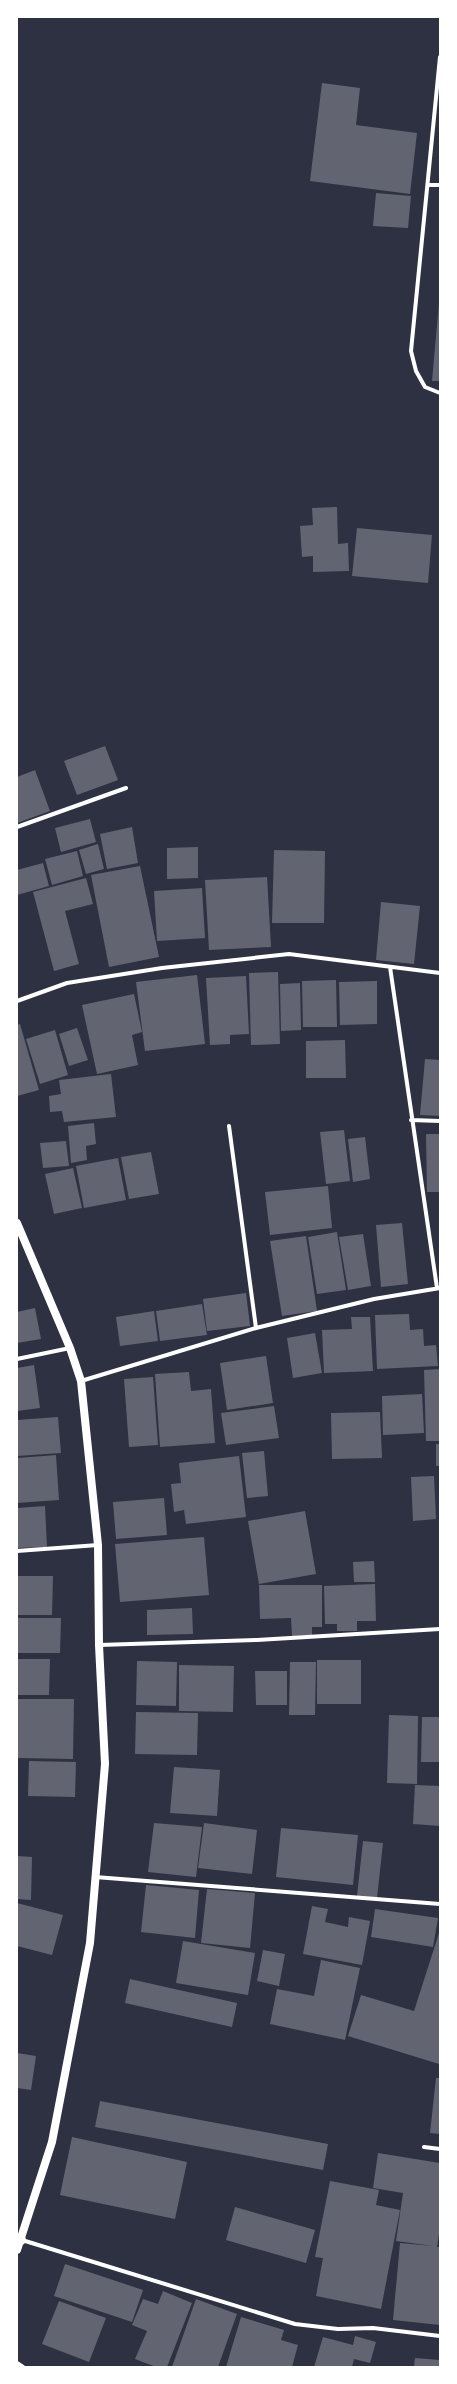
<svg xmlns="http://www.w3.org/2000/svg" width="457" height="2384" viewBox="0 0 457 2384" font-family="Signika,sans-serif">
<rect width="100%" height="100%" fill="#2d3142"/>
<!-- building -->
<path fill="#626471" d="M322 83 360 88 356 125 417 133 410 194 310 181Z
M376 193 411 196 408 228 373 226Z
M439 303H440V381H432Z
M337 507 338 544 348 543 349 571 313 572V556L302 557 300 526 313 525 312 508Z
M357 528 432 535 428 583 352 576Z
M105 746 118 780 77 795 64 761Z
M35 770 50 811 17 823V777Z
M90 819 96 842 61 852 55 828Z
M132 827 138 863 107 869 100 834Z
M98 844 104 869 86 874 79 850Z
M198 847V878L167 879V848Z
M274 850 325 851 324 923H272Z
M77 851 83 876 52 885 45 859Z
M43 863 49 886 17 895V870Z
M140 866 159 957 109 967 91 875Z
M267 877 271 947 209 950 205 880Z
M86 878 93 904 65 911 79 964 54 971 33 892Z
M202 888 205 938 157 941 154 891Z
M381 902 420 906 414 964 376 960Z
M278 972 280 1044 251 1045 249 973Z
M197 975 205 1044 145 1051 136 982Z
M246 976 249 1034 230 1035V1044L210 1045 206 978Z
M336 980 337 1027H303L302 981Z
M377 981V1024L340 1025 339 982Z
M300 983 301 1030 281 1031 280 984Z
M134 994 142 1032 132 1035 138 1065 97 1074 82 1005Z
M20 1024 39 1090 17 1096V1025Z
M77 1028 88 1060 69 1066 59 1034Z
M55 1030 68 1075 40 1084 26 1039Z
M345 1040 346 1078H306V1041Z
M425 1059 440 1060V1116L420 1115Z
M111 1074 116 1117 64 1122 62 1111 50 1112 49 1096 61 1094 59 1080Z
M94 1123 96 1144 86 1146 87 1160 71 1163 68 1126Z
M344 1130 350 1181 326 1184 320 1132Z
M426 1134H440V1192H427Z
M365 1137 370 1179 353 1182 348 1139Z
M66 1141 69 1166 43 1168 40 1143Z
M151 1152 159 1194 129 1199 121 1157Z
M118 1158 126 1200 84 1208 76 1166Z
M73 1168 82 1208 54 1214 45 1174Z
M328 1186 332 1228 270 1235 265 1192Z
M402 1223 408 1284 381 1287 376 1225Z
M337 1232 346 1290 317 1294 308 1237Z
M363 1234 371 1286 348 1290 339 1237Z
M306 1236 317 1311 282 1316 270 1241Z
M246 1293 250 1326 207 1331 203 1299Z
M202 1304 207 1335 160 1341 156 1311Z
M35 1308 41 1339 17 1343V1312Z
M154 1311 158 1341 120 1346 116 1317Z
M409 1314 410 1330 423 1329 424 1346 436 1345 438 1366 377 1369 375 1315Z
M351 1317H370L373 1371 324 1373 322 1330 352 1329Z
M315 1333 322 1373 293 1378 287 1338Z
M266 1356 273 1403 227 1410 220 1363Z
M34 1365 40 1408 17 1411V1368Z
M440 1369V1441H426L424 1370Z
M189 1372 191 1391 211 1389 215 1443 160 1447 155 1374Z
M153 1377 158 1445 129 1447 124 1379Z
M422 1394 424 1433 383 1435 382 1396Z
M274 1406 279 1438 226 1445 221 1413Z
M380 1412 382 1458 332 1459 331 1413Z
M58 1417 61 1453 17 1456V1420Z
M436 1444H440V1466H436Z
M264 1451 268 1496 247 1498 242 1453Z
M56 1455 59 1500 17 1503V1458Z
M239 1456 246 1517 186 1524 184 1510 174 1512 171 1484 181 1483 179 1463Z
M434 1476 436 1519 413 1521 411 1477Z
M164 1498 167 1535 116 1539 113 1502Z
M45 1506 47 1547 17 1548V1508Z
M305 1511 316 1574 259 1584 248 1521Z
M204 1537 209 1595 120 1602 115 1544Z
M374 1561 375 1582H354L353 1562Z
M17 1576H53L52 1615H17Z
M375 1584 376 1621H357V1631H337V1624H325L324 1586Z
M259 1585H322V1627H312V1635L292 1636 291 1618 260 1619Z
M192 1608 193 1634 147 1635V1610Z
M17 1618H61L60 1653H17Z
M17 1659H50L49 1695H17Z
M317 1660H361V1704H317Z
M137 1661 177 1662 176 1706 136 1705Z
M290 1662H316L315 1715H289Z
M179 1665 234 1666 233 1712 179 1711Z
M255 1671H287V1705H256Z
M17 1699H74L73 1759 17 1758Z
M136 1712 198 1713 197 1755 135 1754Z
M389 1715 418 1716 417 1784 387 1783Z
M422 1717H440V1762H421Z
M29 1761 76 1762 75 1797 28 1796Z
M174 1767 220 1770 217 1816 170 1813Z
M415 1785 440 1786V1826L413 1824Z
M154 1823 202 1827 196 1877 148 1872Z
M204 1823 257 1830 252 1874 198 1868Z
M281 1828 358 1835 353 1885 276 1877Z
M363 1841 383 1843 377 1898 357 1896Z
M17 1856 32 1857 31 1900 17 1899Z
M146 1885 199 1890 195 1938 141 1932Z
M207 1889 255 1893 250 1948 201 1943Z
M17 1903 63 1915 52 1955 17 1946Z
M312 1906 328 1909 325 1922 348 1927 349 1917 370 1921 362 1965 303 1954Z
M375 1909 438 1918 433 1947 371 1937Z
M440 1930 439 2064 348 2036 361 1995 414 2011Z
M183 1941 255 1953 248 1995 176 1983Z
M263 1950 285 1954 279 1986 257 1981Z
M321 1960 360 1968 345 2040 270 2024 277 1989 314 1996Z
M130 1979 237 2003 232 2027 125 2003Z
M17 2053 36 2056 31 2090 17 2088Z
M436 2078H440V2134L430 2133Z
M100 2101 328 2144 323 2170 95 2127Z
M72 2137 187 2162 175 2219 60 2195Z
M378 2153 440 2163V2227L437 2247H440V2325L393 2320 400 2243 433 2246 396 2241 403 2193 373 2188Z
M330 2181 379 2190 376 2205 400 2210 381 2309 316 2296 323 2258 315 2257Z
M235 2207 315 2230 306 2263 226 2240Z
M65 2264 143 2290 132 2322 54 2296Z
M163 2291 192 2303 167 2367H156L135 2359 147 2331 132 2325 143 2299 158 2304Z
M196 2299 237 2314 218 2367H172Z
M59 2301 106 2318 89 2362 42 2344Z
M241 2317 284 2330 281 2340 298 2345 292 2367H226Z
M355 2336 376 2342 370 2363 354 2359 352 2367H314L323 2337 353 2345Z
M415 2358 440 2360V2367H414Z"/>
<g fill="none" stroke-linecap="round" stroke-linejoin="round">
<!-- minor -->
<path stroke="#fff" stroke-width="4" d="M440 57 411 351 416 371 425 387 440 393
M428 185H440
M17 827 126 788
M390 967 437 1288
M17 1001 67 983 162 968 289 954 440 973
M411 1120 440 1121
M229 1126 256 1328
M17 1359 70 1348
M81 1381 256 1328 374 1299 440 1288
M17 1551 98 1545
M99 1645 257 1640 440 1629
M95 1877 440 1904
M424 2147 440 2149
M22 2240 295 2324 338 2329 373 2328 440 2336
M17 2363 23 2367"/>
<!-- secondary -->
<path stroke="#fff" stroke-width="8" d="M17 1223 70 1348 81 1381 98 1545 99 1645 105 1764 90 1943 52 2142 17 2250"/>
<!-- primary -->
<path stroke="#fff" stroke-width="10" d="M17 2242 21 2240"/>
</g>
<!-- border -->
<rect width="457" height="2384" fill="none" stroke="#ffffff" stroke-width="36"/>
</svg>
